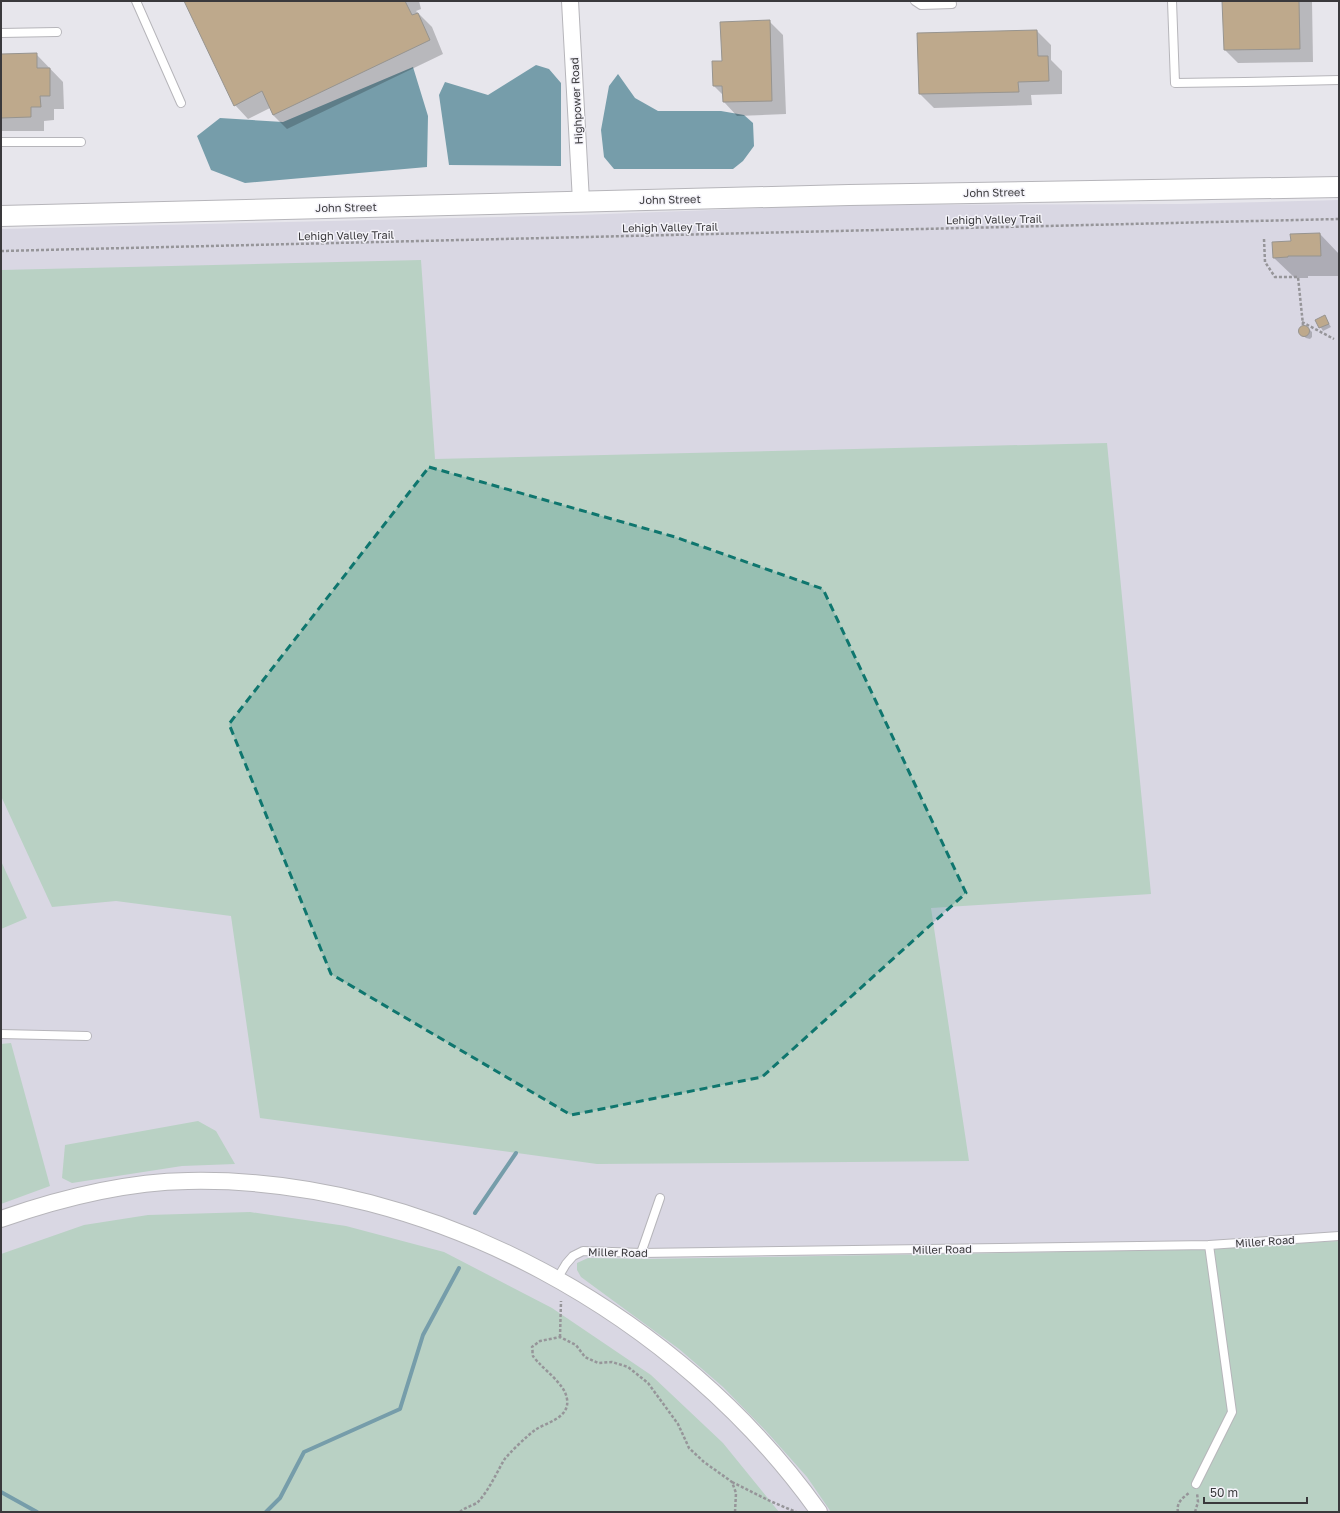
<svg xmlns="http://www.w3.org/2000/svg" width="1340" height="1513" viewBox="0 0 1340 1513" font-family="'Golos Text',sans-serif">
<rect width="100%" height="100%" fill="#e7e6ec"/>
<!-- built -->
<path fill="#d9d7e3" d="M1339 200V1512H1V229L579 215 843 205 1181 204Z"/>
<!-- green -->
<path fill="#b9d1c4" d="M421 260 435 459 1107 443 1151 894 931 908 969 1161 597 1164 260 1118 231 916 116 901 52 907 1 796V270Z
M1 861 27 918 1 929Z
M11 1043 50 1186 1 1204V1044Z
M198 1121 216 1131 235 1164 182 1166 72 1183 62 1178 65 1145Z
M250 1212 346 1226 444 1252 552 1308 651 1375 723 1443 779 1512H1V1254L84 1225 148 1215Z
M1339 1241V1512H831L807 1477 766 1431 723 1387 679 1349 581 1277 577 1270V1263L588 1258 643 1259 1180 1250Z"/>
<!-- water -->
<path fill="#769daa" d="M536 65 549 69 561 83V166L449 165 439 95 445 82 488 95Z
M413 67 428 116 427 167 245 183 211 170 197 136 220 118 283 122Z
M618 74 635 98 658 111H721L744 115 753 123 754 146 743 161 733 169H614L604 157 601 130 609 86Z"/>
<!-- shadow -->
<path fill="#0003" d="M185 1H419L421 9 416 11 432 27 443 54 287 129 273 115 270 108 248 119 235 105Z
M1223 1H1312L1313 62 1238 63 1225 50Z
M769 21 783 35 786 114 737 116 724 102 723 95 714 86Z
M1037 31 1051 45V60L1062 71V94L1031 95 1032 105 934 108 920 94 918 34Z
M36 54 63 82 64 109H54V120L44 121V131H1V55Z
M1320 234 1339 254V276H1308V278H1295L1274 258 1292 242Z
M1325 317 1331 327 1323 331 1317 321Z
M1303 326H1306L1312 332V337L1310 339 1306 338 1302 335 1300 329Z"/>
<g fill="none" stroke-linecap="round" stroke-linejoin="round">
<!-- stream -->
<path stroke="#769daa" stroke-width="4" d="M475 1213 516 1153
M1 1492 37 1512
M266 1512 280 1498 304 1452 400 1409 423 1335 459 1268"/>
</g>
<!-- building -->
<path fill="#bea98c" stroke="#97948f" d="M184 1H405L412 15 418 13 430 40 273 115 262 91 234 106Z
M1222 1H1299L1300 49 1224 50Z
M770 20 772 101 723 102 722 86H713L712 61H722L720 22Z
M1037 30 1038 56H1048L1049 81 1018 82 1019 92 919 94 917 33Z
M37 53V68H50V96H40L41 107H31V117L1 118V54Z
M1320 233 1321 256H1288V257L1273 258 1272 242 1291 241 1290 234Z
M1325 315 1329 324 1319 328 1315 320Z
M1298.5 331a5.5 5.5 0 1 1 11 0a5.5 5.5 0 1 1-11 0Z"/>
<g fill="none" stroke-linecap="round" stroke-linejoin="round">
<!-- service casing -->
<g stroke="#b6b5ba" stroke-width="10">
<path id="service" d="M136 1 181 103
M915 1 921 5 952 4
M1172 1 1175 83 1245 82 1339 80
M1 33 57 32
M1 142H81
M1 1034 87 1036
M641 1253 660 1198
M557 1279 566 1264 573 1256 583 1251 641 1253 1209 1245 1339 1236
M1196 1484 1232 1412 1209 1245"/>
</g>
<!-- minor casing -->
<g stroke="#b6b5ba" stroke-width="18">
<path id="minor" d="M570 1 581 201
M1 1219C61 1198 124 1182 188 1181 431 1176 680 1316 819 1512"/>
</g>
<!-- tertiary casing -->
<g stroke="#b6b5ba" stroke-width="22">
<path id="tertiary" d="M1 216 849 195 1339 187"/>
</g>
<!-- path -->
<path stroke="#969599" stroke-width="2.5" stroke-dasharray="3 2" stroke-linecap="butt" d="M1264 239 1265 262 1275 277H1298L1303 325
M1 251 1339 219
M1302 322 1334 339
M560 1337 561 1301
M732 1482 770 1501 796 1512
M460 1512C465 1507 475 1505 478 1502 489 1490 496 1474 504 1460 509 1453 528 1435 535 1430 547 1422 570 1418 567 1399 565 1385 548 1373 539 1363 537 1361 534 1358 533 1356 532 1354 533 1349 532 1347L540 1341 560 1337 576 1345 585 1357 598 1363 612 1362 628 1367 648 1383 678 1424 689 1448 704 1462 732 1482 736 1493 735 1512
M1178 1512C1176 1502 1183 1498 1190 1492
M1195 1512 1198 1502 1197 1493"/>
<!-- service -->
<use href="#service" stroke="#fff" stroke-width="8"/>
<!-- minor -->
<use href="#minor" stroke="#fff" stroke-width="16"/>
<!-- tertiary -->
<use href="#tertiary" stroke="#fff" stroke-width="20"/>
</g>
<!-- marked area -->
<path fill="#0f766e" fill-opacity="0.2" stroke="#0f766e" stroke-width="3" stroke-dasharray="8 5" stroke-linejoin="round" d="M429 467 675 537 823 589 966 893 762 1077 571 1115 331 974 229 724Z"/>
<g text-anchor="middle" dominant-baseline="central" stroke-width="3" stroke-linejoin="round" paint-order="stroke">
<!-- street labels -->
<g font-size="11" fill="#3a393c" stroke="#f4f3f9">
<text transform="translate(576 101) rotate(-93)">Highpower Road</text>
<text transform="translate(994 192) rotate(-1)">John Street</text>
<text transform="translate(670 199) rotate(-1)">John Street</text>
<text transform="translate(346 207) rotate(-1)">John Street</text>
<text transform="translate(994 219) rotate(-1)">Lehigh Valley Trail</text>
<text transform="translate(670 227) rotate(-1)">Lehigh Valley Trail</text>
<text transform="translate(346 235) rotate(-1)">Lehigh Valley Trail</text>
<text transform="translate(1265 1241) rotate(-4)">Miller Road</text>
<text transform="translate(942 1249) rotate(-1)">Miller Road</text>
<text transform="translate(618 1252) rotate(1)">Miller Road</text>
</g>
</g>
<!-- border -->
<rect width="1340" height="1513" fill="none" stroke="#3a393c" stroke-width="4"/>
<!-- scale -->
<path d="M1204 1497v6h103v-6" fill="none" stroke="#3a393c" stroke-width="2"/>
<text x="1210" y="1497" font-size="12" fill="#3a393c" stroke="#f4f3f9" stroke-width="3" paint-order="stroke">50 m</text>
</svg>
